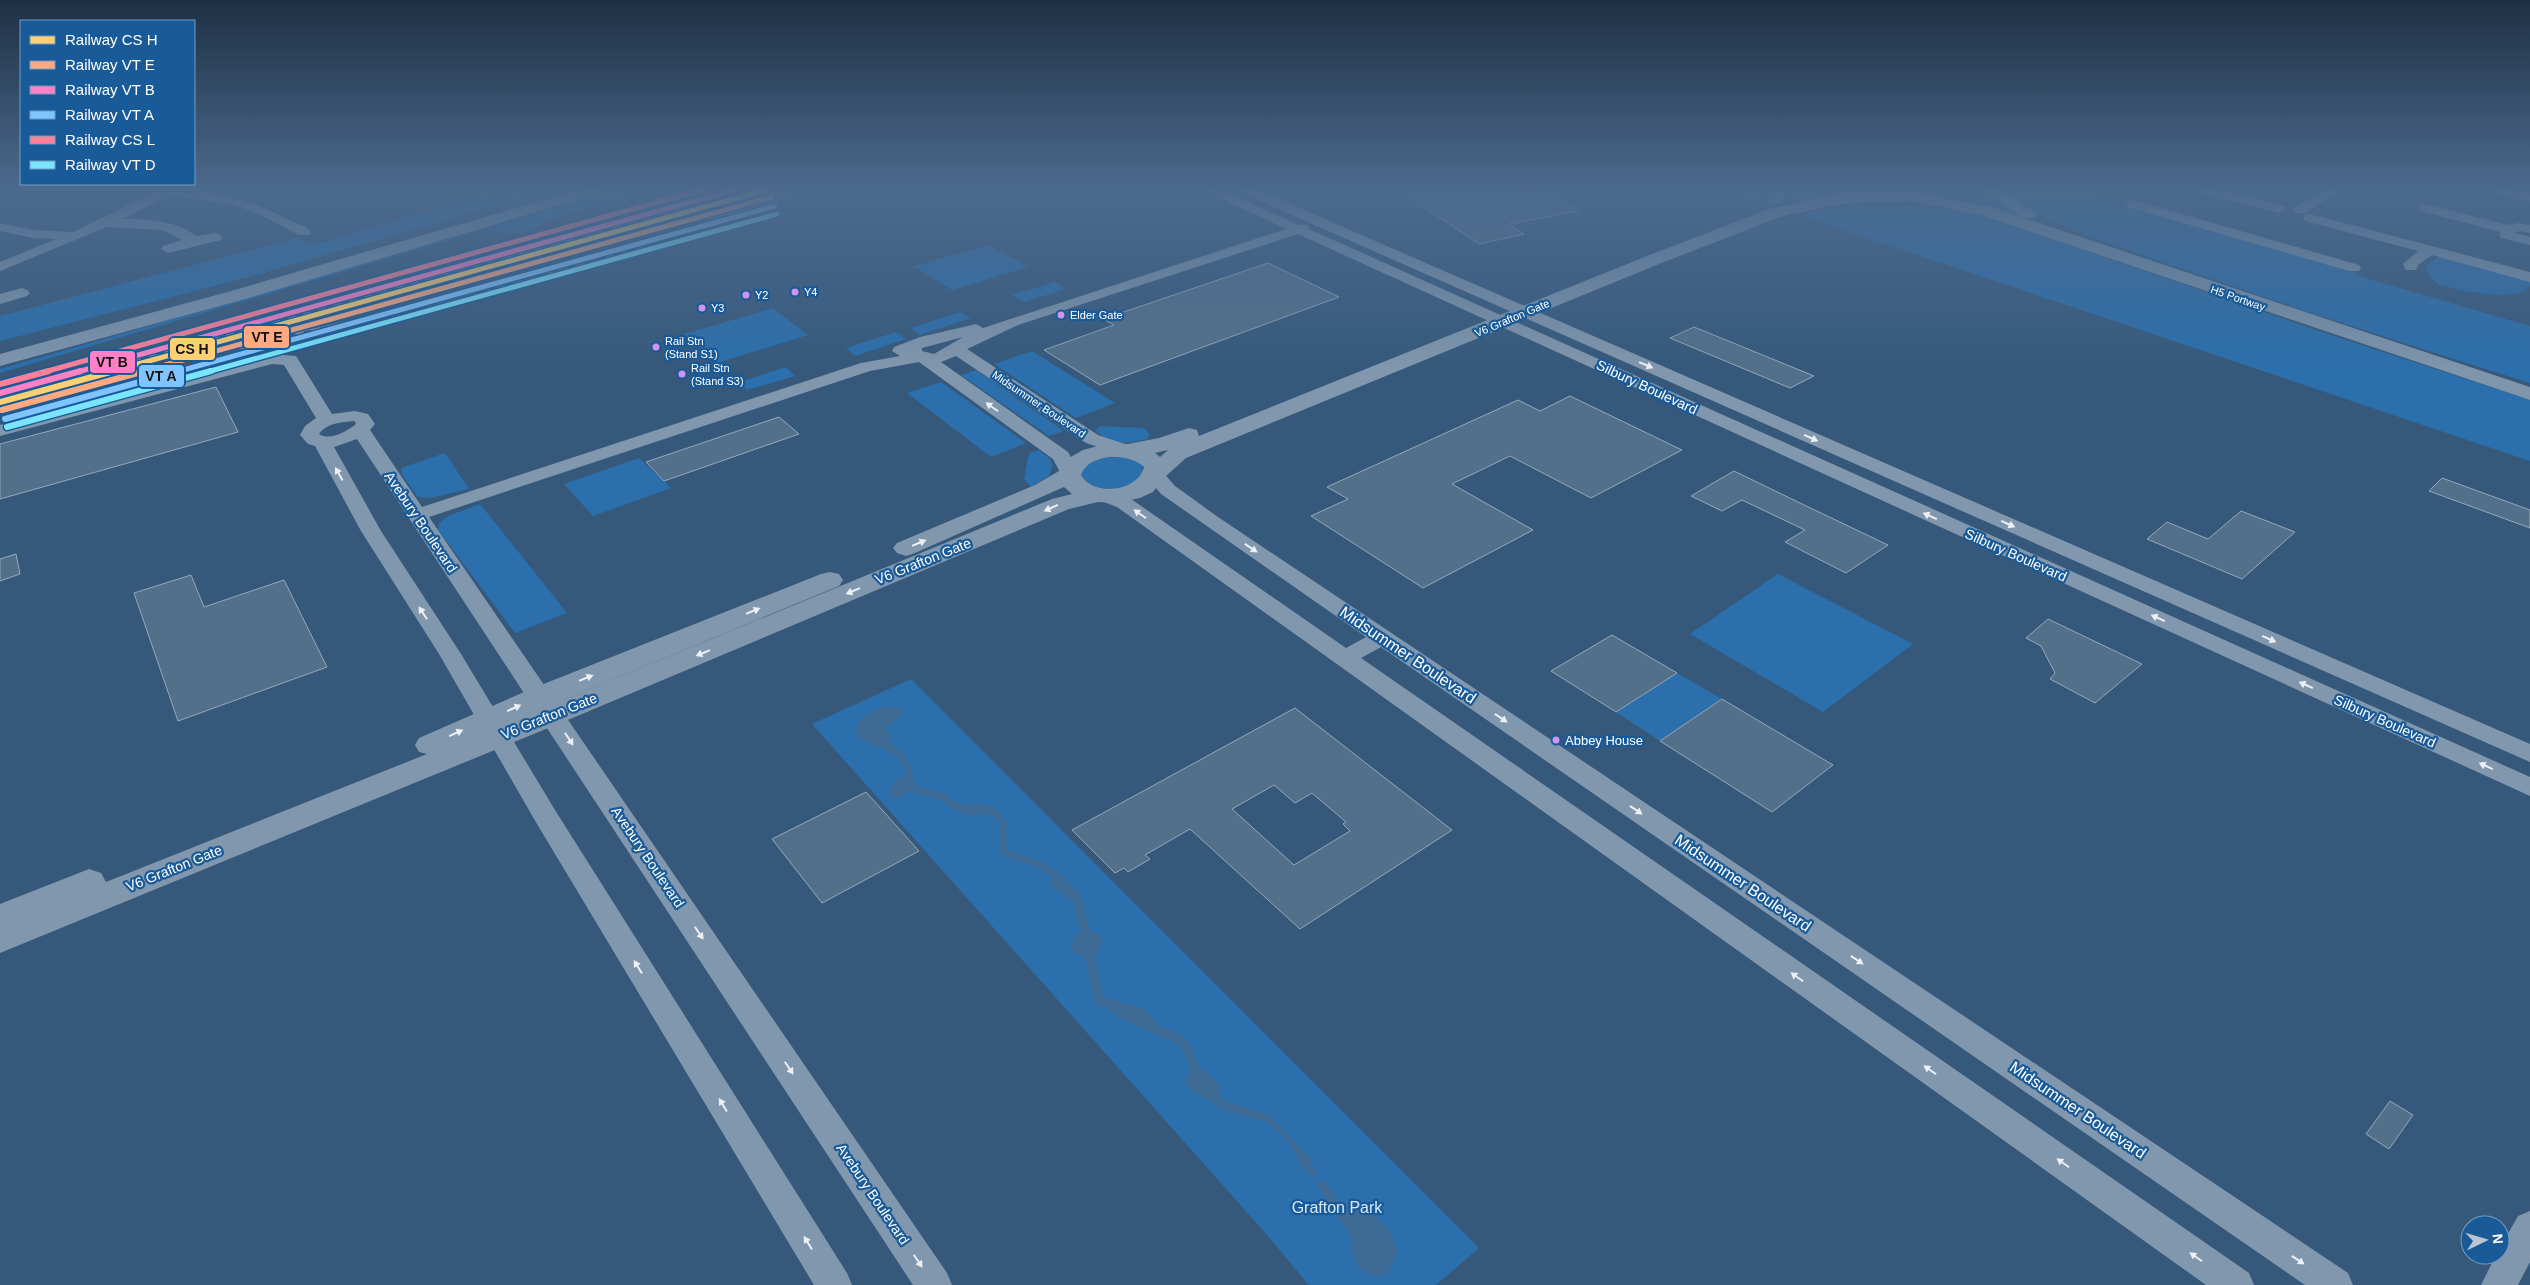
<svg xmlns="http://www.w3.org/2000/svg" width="2530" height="1285" viewBox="0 0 2530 1285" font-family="Helvetica,sans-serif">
<rect width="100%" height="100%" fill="#36597b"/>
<!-- green -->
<path fill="#2b6fac" d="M507 189H553L515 201 501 192Z
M612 189H654L546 221C526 239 509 232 484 230L0 373V369L532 215Z
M1716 189H1770L1764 196 1751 202Z
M1800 189 1832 197 1782 204 1791 199Z
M1996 189H2073L2355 272 2358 276 2530 326V383C2407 344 2284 305 2162 262 2106 241 2045 225 1996 189Z
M485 194 490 195 499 205 245 278 0 341V316L297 238 313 245Z
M1987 194 2013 210 2053 228 1966 202 1974 199 1985 201 1977 198Z
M1874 205 1933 208 1979 214 2316 330 2530 400V461L1802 216 1824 209Z
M989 245 1028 267 952 290 914 266Z
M2439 256 2530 280V286L2518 294 2495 295 2465 291 2439 285 2429 276 2426 267Z
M1055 282 1066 289 1024 302 1012 295Z
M773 308 808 335 717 363 684 334Z
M960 312 971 318 920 335 910 328Z
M896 332 906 339 855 356 846 348Z
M1032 351 1115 403 1076 418 994 364Z
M786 367 795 376 747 390 740 382Z
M976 370 1064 431 1049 436 961 375Z
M941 382 1026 443 991 457 907 393Z
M1100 426 1144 428 1150 435 1147 439C1124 445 1114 444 1095 431Z
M1039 450 1050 459 1053 465 1049 476 1031 487 1024 479 1029 453Z
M445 453 469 489 430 498 418 497 402 475 401 468Z
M1105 457 1129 458 1141 464 1144 473C1140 477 1136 482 1132 484 1118 493 1087 491 1081 474L1086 464Z
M639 458 671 488 593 516 564 484Z
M480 504 567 613 515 633 438 530 439 523 448 516Z
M1778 574 1913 644 1823 712 1690 634Z
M1677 673 1722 699 1660 741 1616 712Z
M911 679 1479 1248 1436 1285H1309L1260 1227 812 724Z"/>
<!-- water -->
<path fill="#3f6c97" d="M892 706 903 709 904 713 886 729 892 735 890 743C877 752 867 743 857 735L855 730C860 714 876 708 892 706Z
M908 776H913L915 780 912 789 901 798 890 796C889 784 897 779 908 776Z
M986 804 989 806V811L971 816 959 813 952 805Z
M1056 874 1071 884 1077 896 1071 900 1051 886 1049 881Z
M1085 931 1099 934 1103 941 1098 952C1089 958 1077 958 1071 948L1075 935Z
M1104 997 1145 1009 1157 1023 1156 1030C1142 1033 1106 1011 1099 1000Z
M1194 1068 1205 1071 1220 1085 1219 1097 1214 1101 1204 1099 1186 1085 1185 1077Z
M1262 1112 1270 1116 1311 1159 1310 1169 1303 1168 1284 1136 1271 1125 1248 1113Z
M1332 1199 1367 1209 1387 1227 1398 1252 1387 1275 1375 1277 1359 1269 1351 1252 1352 1239 1332 1207Z"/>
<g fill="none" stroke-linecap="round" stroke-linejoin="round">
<!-- stream-far1 -->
<path stroke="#3f6c97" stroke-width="7" d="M885 746 898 752 905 763
M909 769 908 776 912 789 943 797 952 805 961 806
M981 809 994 812 1003 822V852L1041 865 1061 879
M1071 890 1077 896 1079 904"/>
<!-- stream -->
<path stroke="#3f6c97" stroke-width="9" d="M1078 902 1086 937
M1088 949 1099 1000 1106 1003
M1150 1027 1176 1038 1185 1045 1198 1075
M1210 1094 1225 1106 1256 1115
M1305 1161 1312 1173
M1322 1185 1332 1199"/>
</g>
<!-- building -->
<path fill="#53708a" stroke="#95a8bb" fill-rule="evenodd" d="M1397 189H1541L1578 211 1509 224 1524 234 1479 244Z
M1268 263 1339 297 1100 385 1044 350 1114 325 1103 319Z
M1694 327 1814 376 1790 388 1670 338Z
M216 387 238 432 0 499V444Z
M1570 396 1682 450 1591 498 1510 456 1452 484 1533 530 1423 588 1311 516 1348 499 1327 487 1518 400 1540 411Z
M779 417 799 434 664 481 646 462Z
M1734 471 1800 503 1888 545 1846 573 1785 542 1805 530 1742 500 1722 511 1691 496Z
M2442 478 2530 510V528L2429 491Z
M2241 511 2295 532 2242 579 2147 539 2167 522 2208 539Z
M16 554 20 574 0 581V559Z
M191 575 204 607 284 580 327 667 178 721 134 593Z
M2048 619 2142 664 2095 703 2050 679 2055 673 2041 646 2026 638Z
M1612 635 1677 673 1616 712 1551 671Z
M1722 699 1833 765 1772 812 1660 741Z
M1295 708 1452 830 1300 929 1190 829 1145 855 1150 859 1128 872 1124 868 1115 873 1072 830ZM1274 785 1295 803 1312 793 1346 822 1343 824 1350 831 1294 865 1232 809Z
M866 792 919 851 822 903 772 839Z
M2390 1101 2413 1115 2389 1149 2366 1134Z"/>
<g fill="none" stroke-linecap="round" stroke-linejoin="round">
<!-- minor -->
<path fill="#8197ad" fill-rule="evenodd" d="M161 189C208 189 249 198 291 221 298 224 307 226 311 232L309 235H299L257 213 234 205 169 195 123 219C148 219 175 220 196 236L216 233 223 237 221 240 168 253 161 249 163 246 182 240 162 230 107 227 0 271V262L56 239 33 238 0 231V223L33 230 73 232Z
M1202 189H1220L1299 225H1308L1309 229 2530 777V796L1298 234 1018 325 967 349 1098 435 1131 446 1133 450 1131 454 1124 456 1086 443 956 356 941 362 1068 452 1079 472 1076 476H1062L1053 459 919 362 870 371 429 517 947 1273 952 1285H913L357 439 334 447 381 531 461 654 555 810 847 1273 852 1285H814L537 824 439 654 361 531 315 446 308 444 300 435 305 426 316 418 284 365 272 364 0 436V425L272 354 296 356 332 414 355 411 368 414 375 424 370 430 422 507 861 363 900 356 892 351 894 347 920 337 976 324 983 328 1286 229ZM963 337 934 354 922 351V348ZM354 421 356 423 355 425C345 432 330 441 319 434 327 423 342 422 354 421Z
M1238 189H1256L2530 744V762L1240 192Z
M2195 189H2217L2284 206 2286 209 2279 213 2197 192Z
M2326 189H2342L2305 213H2295L2293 210 2295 207Z
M2488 189H2512L2530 193V201L2490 192Z
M2133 200 2359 265 2361 268 2359 271H2349L2128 207 2126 204 2128 201Z
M2425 204 2508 225 2519 223 2530 225V233L2519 231 2515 233 2530 237V245L2501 238 2499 235 2501 232 2420 211 2418 208 2420 205Z
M2310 214 2530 272V282L2432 255 2418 265 2416 270H2406L2403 264 2418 251 2305 221 2303 218 2305 215Z
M22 288 27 290 30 293 27 296 0 304V294Z
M1155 469 1162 471 1175 486 1218 517 2348 1273 2353 1285H2305L1381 647 1361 658 2249 1273 2254 1285H2206L1117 507 1096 499 1093 495 1096 491 1103 489 1131 499 1346 648 1366 637 1161 494 1145 475 1148 471Z
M2530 1211V1262L2518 1285H2481L2496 1255H2500V1248L2518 1216Z"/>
<!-- tertiary -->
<path fill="#8197ad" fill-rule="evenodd" d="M1880 192 1886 194 1888 197 1886 200 1827 206 1780 217 1659 264 1186 458 1166 476 1153 492 1140 498 1116 503 1098 502 1069 509 563 722 0 953V904L89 869 101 873 106 882 427 754 419 752 415 745 419 738 531 689 821 574 830 572 839 574 843 580 839 586 507 723 1052 499 1072 494 1064 487 915 553 906 556 897 553 893 548 897 543 1035 485 1059 471 1067 459 1083 450 1109 443 1128 444 1159 438 1189 428 1197 430 1199 436 1647 256 1769 209 1827 196ZM1168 450 1160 457 1155 453ZM1109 457C1123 457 1134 458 1144 467 1138 492 1093 497 1081 475 1085 463 1097 459 1109 457Z"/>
<!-- primary -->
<path fill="#7e95ab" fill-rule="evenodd" d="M1771 189H1787L1782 203H1770L1768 200Z
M1823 189 1942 193 1943 198 1991 207 2530 387V400L1981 215 1911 201 1880 202 1831 194Z
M1980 189H1999L2037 214 2035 218H2023Z"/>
<!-- trunk -->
<path fill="#7e95ac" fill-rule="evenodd" d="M581 189H606L604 192 245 299 0 366V354L231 291Z"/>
<!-- rail-far1 casing -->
<g stroke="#7f95ac" stroke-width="4">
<path id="rail-far1" d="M712 217 812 189
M241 347 439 302 640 247
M95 372 759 189"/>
</g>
<!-- rail casing -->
<g stroke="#7f95ac" stroke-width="5">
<path id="rail" d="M0 398 100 371"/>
</g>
<!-- rail-far1 -->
<use href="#rail-far1" stroke="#195a98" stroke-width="2.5" stroke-dasharray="8" stroke-linecap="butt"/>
<!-- rail -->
<use href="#rail" stroke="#195a98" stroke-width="3" stroke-dasharray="9" stroke-linecap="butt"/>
<!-- rail-1-far1 casing -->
<g stroke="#195a98" stroke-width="8">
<path id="rail-1-far1" d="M109 372 770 189"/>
</g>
<!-- rail-1 casing -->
<g stroke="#195a98" stroke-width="9">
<path id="rail-1" d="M0 402 114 371"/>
</g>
<!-- rail-2-far1 casing -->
<g stroke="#195a98" stroke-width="8">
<path id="rail-2-far1" d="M140 372 772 197"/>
</g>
<!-- rail-2 casing -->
<g stroke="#195a98" stroke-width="9">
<path id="rail-2" d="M2 410 145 371"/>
</g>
<!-- rail-3-far1 casing -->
<g stroke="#195a98" stroke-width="8">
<path id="rail-3-far1" d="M77 372 738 189"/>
</g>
<!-- rail-3 casing -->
<g stroke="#195a98" stroke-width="9">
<path id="rail-3" d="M0 393 81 371"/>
</g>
<!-- rail-4-far1 casing -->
<g stroke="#195a98" stroke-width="8">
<path id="rail-4-far1" d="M176 372 775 206"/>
</g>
<!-- rail-4 casing -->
<g stroke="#195a98" stroke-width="9">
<path id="rail-4" d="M5 419 180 371"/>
</g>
<!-- rail-5-far1 casing -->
<g stroke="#195a98" stroke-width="8">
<path id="rail-5-far1" d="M44 372 705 189"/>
</g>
<!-- rail-5 casing -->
<g stroke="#195a98" stroke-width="9">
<path id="rail-5" d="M0 384 49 371"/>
</g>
<!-- rail-6-far1 casing -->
<g stroke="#195a98" stroke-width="8">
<path id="rail-6-far1" d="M207 372 777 214"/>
</g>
<!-- rail-6 casing -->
<g stroke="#195a98" stroke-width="9">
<path id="rail-6" d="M7 427 211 371"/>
</g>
<!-- rail-1-far1 -->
<use href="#rail-1-far1" stroke="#fed073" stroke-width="5"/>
<!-- rail-1 -->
<use href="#rail-1" stroke="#fed073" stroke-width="6"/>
<!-- rail-2-far1 -->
<use href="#rail-2-far1" stroke="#ffa980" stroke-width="5"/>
<!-- rail-2 -->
<use href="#rail-2" stroke="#ffa980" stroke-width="6"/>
<!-- rail-3-far1 -->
<use href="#rail-3-far1" stroke="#ff80c5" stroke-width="5"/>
<!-- rail-3 -->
<use href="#rail-3" stroke="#ff80c5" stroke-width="6"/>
<!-- rail-4-far1 -->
<use href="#rail-4-far1" stroke="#80c4ff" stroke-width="5"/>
<!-- rail-4 -->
<use href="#rail-4" stroke="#80c4ff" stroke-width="6"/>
<!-- rail-5-far1 -->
<use href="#rail-5-far1" stroke="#ff8098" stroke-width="5"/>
<!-- rail-5 -->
<use href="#rail-5" stroke="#ff8098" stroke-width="6"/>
<!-- rail-6-far1 -->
<use href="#rail-6-far1" stroke="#7ae5fd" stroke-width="5"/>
<!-- rail-6 -->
<use href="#rail-6" stroke="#7ae5fd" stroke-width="6"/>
</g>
<!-- one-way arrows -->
<defs><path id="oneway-solid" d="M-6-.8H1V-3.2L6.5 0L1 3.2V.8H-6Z" transform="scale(1.25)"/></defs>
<g fill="#eceff3">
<use href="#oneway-solid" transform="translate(1646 365) rotate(23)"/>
<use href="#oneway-solid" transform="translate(992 407) rotate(-145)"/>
<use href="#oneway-solid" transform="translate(1811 438) rotate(24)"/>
<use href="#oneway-solid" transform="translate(339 474) rotate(-119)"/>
<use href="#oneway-solid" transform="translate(1051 508) rotate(156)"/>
<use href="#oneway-solid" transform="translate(1140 514) rotate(-145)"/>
<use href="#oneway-solid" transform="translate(1930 516) rotate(-156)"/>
<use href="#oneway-solid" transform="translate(2008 524) rotate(24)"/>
<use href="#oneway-solid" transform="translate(919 543) rotate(-23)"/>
<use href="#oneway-solid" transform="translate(1251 548) rotate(34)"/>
<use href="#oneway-solid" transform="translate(853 591) rotate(157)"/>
<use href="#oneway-solid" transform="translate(753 611) rotate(-22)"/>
<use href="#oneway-solid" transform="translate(423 613) rotate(-123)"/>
<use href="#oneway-solid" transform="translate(2158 618) rotate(-156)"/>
<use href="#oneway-solid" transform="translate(2269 639) rotate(24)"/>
<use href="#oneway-solid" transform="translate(703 653) rotate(158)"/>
<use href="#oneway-solid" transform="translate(586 678) rotate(-22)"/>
<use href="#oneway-solid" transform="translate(2306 685) rotate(-156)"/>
<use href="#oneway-solid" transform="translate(514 708) rotate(-24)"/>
<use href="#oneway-solid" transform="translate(1501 718) rotate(34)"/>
<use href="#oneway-solid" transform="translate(456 733) rotate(-24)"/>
<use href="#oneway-solid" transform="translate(569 739) rotate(57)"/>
<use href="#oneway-solid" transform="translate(2486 766) rotate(-156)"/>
<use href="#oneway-solid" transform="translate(1636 810) rotate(34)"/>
<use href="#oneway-solid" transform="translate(699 933) rotate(56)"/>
<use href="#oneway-solid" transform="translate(1857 960) rotate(34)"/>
<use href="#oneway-solid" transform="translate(638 967) rotate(-122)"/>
<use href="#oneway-solid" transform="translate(1797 977) rotate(-145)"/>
<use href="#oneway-solid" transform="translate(789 1068) rotate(56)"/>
<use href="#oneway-solid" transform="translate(1930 1070) rotate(-145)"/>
<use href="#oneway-solid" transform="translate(723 1105) rotate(-121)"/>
<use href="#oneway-solid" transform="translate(2063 1163) rotate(-145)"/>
<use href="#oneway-solid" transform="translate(808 1243) rotate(-122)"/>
<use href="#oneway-solid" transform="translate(2196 1257) rotate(-145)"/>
<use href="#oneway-solid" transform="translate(2298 1260) rotate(34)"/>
<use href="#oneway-solid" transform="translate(918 1261) rotate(56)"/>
</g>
<!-- sky -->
<linearGradient id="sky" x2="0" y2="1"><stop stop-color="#1e3144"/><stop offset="0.51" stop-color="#4c6a8d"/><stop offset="1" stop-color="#4c6a8d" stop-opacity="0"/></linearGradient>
<rect width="2530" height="369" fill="url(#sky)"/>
<!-- markers -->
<g fill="#d193ec" stroke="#195a98" stroke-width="2">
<circle cx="795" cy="292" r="4.5"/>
<circle cx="746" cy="295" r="4.5"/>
<circle cx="702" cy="308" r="4.5"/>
<circle cx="1061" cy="315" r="4.5"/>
<circle cx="656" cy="347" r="4.5"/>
<circle cx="682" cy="374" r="4.5"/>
<circle cx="1556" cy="740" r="4.5"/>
</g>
<g text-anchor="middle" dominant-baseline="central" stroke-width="4.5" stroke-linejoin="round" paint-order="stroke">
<!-- far-bus labels -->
<g font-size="11" fill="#fff" stroke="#195a98" text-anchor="start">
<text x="804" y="292">Y4</text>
<text x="755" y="295">Y2</text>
<text x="711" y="308">Y3</text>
<text x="1070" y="315">Elder Gate</text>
<text x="665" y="341">Rail Stn<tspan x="665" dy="13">(Stand S1)</tspan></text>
<text x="691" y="368">Rail Stn<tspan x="691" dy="13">(Stand S3)</tspan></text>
</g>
<!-- far-street labels -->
<g font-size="11" fill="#fff" stroke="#195a98">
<text transform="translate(2238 298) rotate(19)">H5 Portway</text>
<text transform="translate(1512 318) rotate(-23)">V6 Grafton Gate</text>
<text transform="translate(1039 404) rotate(34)">Midsummer Boulevard</text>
</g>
<!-- bus labels -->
<g font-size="13" fill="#fff" stroke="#195a98" text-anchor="start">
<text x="1565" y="740">Abbey House</text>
</g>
<!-- street labels -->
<g font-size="14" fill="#fff" stroke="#195a98">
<text transform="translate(1647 387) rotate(25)">Silbury Boulevard</text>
<text transform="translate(421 522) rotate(56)">Avebury Boulevard</text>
<text transform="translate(2016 555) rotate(24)">Silbury Boulevard</text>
<text transform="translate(923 561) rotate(-22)">V6 Grafton Gate</text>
<text transform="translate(549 716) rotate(-22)">V6 Grafton Gate</text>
<text transform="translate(2385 721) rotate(24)">Silbury Boulevard</text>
<text transform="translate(648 857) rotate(56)">Avebury Boulevard</text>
<text transform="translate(174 868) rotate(-22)">V6 Grafton Gate</text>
<text transform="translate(873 1194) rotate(56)">Avebury Boulevard</text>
</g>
<!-- near-street labels -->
<g font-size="16" fill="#fff" stroke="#195a98">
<text transform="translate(1408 655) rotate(34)">Midsummer Boulevard</text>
<text transform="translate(1743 883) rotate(34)">Midsummer Boulevard</text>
<text transform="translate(2078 1110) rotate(34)">Midsummer Boulevard</text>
</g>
<!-- near-park labels -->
<g font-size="16" fill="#d5e9fc" stroke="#195a98">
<text x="1337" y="1207">Grafton Park</text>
</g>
</g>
<g stroke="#195a98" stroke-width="2">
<rect x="243" y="325" width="47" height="24" rx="5" fill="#ffa980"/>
<rect x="169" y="337" width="47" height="24" rx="5" fill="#fed073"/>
<rect x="89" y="350" width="47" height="24" rx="5" fill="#ff80c5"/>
<rect x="138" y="364" width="47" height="24" rx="5" fill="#80c4ff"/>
</g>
<g font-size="14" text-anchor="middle" font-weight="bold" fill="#111">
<text x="267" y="342">VT E</text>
<text x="192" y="354">CS H</text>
<text x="112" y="367">VT B</text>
<text x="161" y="381">VT A</text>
</g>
<!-- legend -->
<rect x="20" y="20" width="175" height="165" fill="#195a98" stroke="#759cc1"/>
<rect x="30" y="36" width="25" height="8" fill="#fed073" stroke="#759cc1"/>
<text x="65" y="45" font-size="15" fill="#ffffff">Railway CS H</text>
<rect x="30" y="61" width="25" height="8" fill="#ffa980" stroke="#759cc1"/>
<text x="65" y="70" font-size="15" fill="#ffffff">Railway VT E</text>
<rect x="30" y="86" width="25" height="8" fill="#ff80c5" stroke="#759cc1"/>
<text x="65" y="95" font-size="15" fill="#ffffff">Railway VT B</text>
<rect x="30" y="111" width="25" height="8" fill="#80c4ff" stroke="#759cc1"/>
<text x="65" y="120" font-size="15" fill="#ffffff">Railway VT A</text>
<rect x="30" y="136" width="25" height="8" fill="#ff8098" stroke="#759cc1"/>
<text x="65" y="145" font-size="15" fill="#ffffff">Railway CS L</text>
<rect x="30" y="161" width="25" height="8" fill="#7ae5fd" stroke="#759cc1"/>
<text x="65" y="170" font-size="15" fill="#ffffff">Railway VT D</text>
<!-- north arrow -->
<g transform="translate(2485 1240) rotate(85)"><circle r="24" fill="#195a98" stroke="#759cc1"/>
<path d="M0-4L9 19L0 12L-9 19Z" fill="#b9c5d1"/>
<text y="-8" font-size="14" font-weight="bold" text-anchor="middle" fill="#ffffff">N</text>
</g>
</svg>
